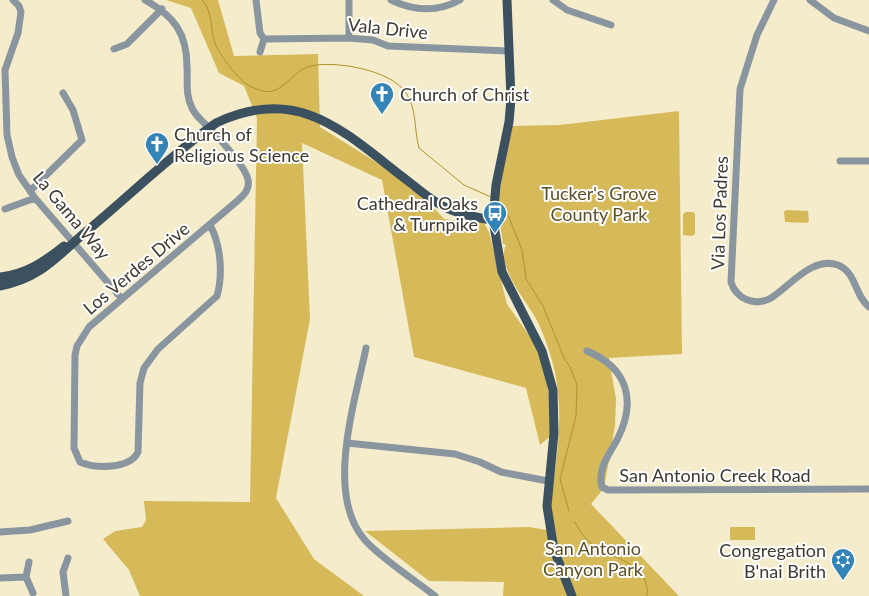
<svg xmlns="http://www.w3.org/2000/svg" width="869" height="596" viewBox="0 0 869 596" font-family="Lato,sans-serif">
<rect width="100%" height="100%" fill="#f5eccc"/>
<!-- green -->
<path fill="#d6ba5a" d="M166 0H218L234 56 318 54 320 127 413 185 444 219 484 223 489 232 507 304 543 355 554 433 540 445 526 388 414 357 382 180 302 143 310 319 276 498 314 559 364 596H140L129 570 103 539 115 531 142 527 146 520 144 501 250 502 257 118 244 86 219 73 191 8Z
M679 111 682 354 609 358 616 399 615 426 604 488 591 504 679 596H503L504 582 429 581 365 531 529 527 547 530C554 469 570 409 548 348 545 338 540 326 535 317 525 299 496 266 506 245L503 244 497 201 511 126 559 125Z
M787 210 808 211 809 221 807 223 785 222 784 211Z
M686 212H693L695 214V234L692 236 683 235V214Z
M730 527H755V540H730Z"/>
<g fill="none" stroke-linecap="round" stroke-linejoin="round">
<!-- stream -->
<path stroke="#ae9229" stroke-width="1" d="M202 0C213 10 210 30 215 43 219 54 238 79 248 85 255 89 265 93 273 91 286 87 294 72 307 67 332 59 392 70 406 93 417 109 414 130 419 148L464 185 491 197
M498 202 504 207 510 220 522 250 526 279 543 306 564 358 570 367 577 385 576 416 560 479 569 511
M575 522C579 530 584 538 592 544 612 559 651 563 647 596"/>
<!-- minor -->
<path stroke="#8a969f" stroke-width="7" d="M13 0 19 6 21 12 18 33 5 70 7 135 12 157 19 175 35 198 122 299
M145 0C174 16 187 33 187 67 188 81 185 94 192 108 196 117 203 121 209 128 219 138 246 167 248 180 250 190 243 196 236 202L89 327 77 346 75 355 74 448 80 462C96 469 130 469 138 452L140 383 144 368 158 349 217 296C223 274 221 245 210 225
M256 0 260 33 264 39 260 52
M349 0V38
M391 0C414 11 438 12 460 0
M553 0 567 10 611 25
M774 0 757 35 740 89 731 282C736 299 755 307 771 298 790 286 812 256 838 265 857 273 854 295 869 307
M810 0 834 18 869 31
M264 39 349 38 373 40 388 46 509 51
M114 49 127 44 162 9
M840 161H869
M30 191 82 140 73 110 63 93
M5 209 35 198
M366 348C355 402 325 493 364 539 379 557 416 581 435 596
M587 351C628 368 637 401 617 440 609 455 597 469 602 487L608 490 869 489
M347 443 455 454 480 462 501 472 548 481
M0 532 30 530 68 521
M29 562 26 577 33 593
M0 578 26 577
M66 596 63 572 68 558"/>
<!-- major -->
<path stroke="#3c5160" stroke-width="9" d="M507 0 511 99 509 122 496 185 493 220 502 272 542 351 553 390 554 433 547 506 554 550 572 596
M0 277C26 274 44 262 64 246
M0 286C42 278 58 255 88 230 130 195 171 155 216 123 300 83 346 134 408 181 421 191 434 203 449 209 463 215 478 218 493 220"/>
</g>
<!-- icons -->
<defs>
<g id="church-pin" transform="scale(1.25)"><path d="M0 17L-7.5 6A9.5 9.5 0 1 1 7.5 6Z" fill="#3584b6" stroke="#fff"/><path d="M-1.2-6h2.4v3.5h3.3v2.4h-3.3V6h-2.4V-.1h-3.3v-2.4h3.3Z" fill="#fff"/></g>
<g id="bus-pin" transform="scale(1.25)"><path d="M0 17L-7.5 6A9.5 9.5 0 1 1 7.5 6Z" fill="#3584b6" stroke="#fff"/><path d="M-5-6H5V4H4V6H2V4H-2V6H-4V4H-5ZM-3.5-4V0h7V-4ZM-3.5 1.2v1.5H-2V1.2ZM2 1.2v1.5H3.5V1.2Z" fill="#fff"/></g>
<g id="synagogue-pin" transform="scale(1.25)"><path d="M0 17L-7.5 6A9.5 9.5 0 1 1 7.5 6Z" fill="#3584b6" stroke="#fff"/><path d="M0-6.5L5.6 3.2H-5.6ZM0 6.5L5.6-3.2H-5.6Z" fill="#fff"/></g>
</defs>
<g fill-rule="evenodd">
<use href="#church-pin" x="382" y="94"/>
<use href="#church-pin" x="157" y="144"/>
<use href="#bus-pin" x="495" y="213"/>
<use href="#synagogue-pin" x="843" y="560"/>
</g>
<g text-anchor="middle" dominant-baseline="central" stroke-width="4" stroke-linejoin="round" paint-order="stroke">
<!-- street labels -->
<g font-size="18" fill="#3e3a2d" stroke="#fff">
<text transform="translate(388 28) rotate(6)">Vala Drive</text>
<text transform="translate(719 213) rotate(-88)">Via Los Padres</text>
<text transform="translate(72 215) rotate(50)">La Gama Way</text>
<text transform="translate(136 268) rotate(-40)">Los Verdes Drive</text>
<text x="715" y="475">San Antonio Creek Road</text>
</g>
<!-- poi labels -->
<g font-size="18" fill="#3e3a2d" stroke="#fff" text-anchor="start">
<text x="400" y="94">Church of Christ</text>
<text x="174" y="134">Church of<tspan x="174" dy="21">Religious Science</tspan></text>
<text x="478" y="203" text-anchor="end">Cathedral Oaks<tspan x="478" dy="21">&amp; Turnpike</tspan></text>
<text x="826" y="550" text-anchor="end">Congregation<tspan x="826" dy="21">B'nai Brith</tspan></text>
</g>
<!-- park labels -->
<g font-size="18" fill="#5b4f26" stroke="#fff">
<text x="599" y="193">Tucker's Grove<tspan x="599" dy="21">County Park</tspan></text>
<text x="593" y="548">San Antonio<tspan x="593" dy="21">Canyon Park</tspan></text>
</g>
</g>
</svg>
